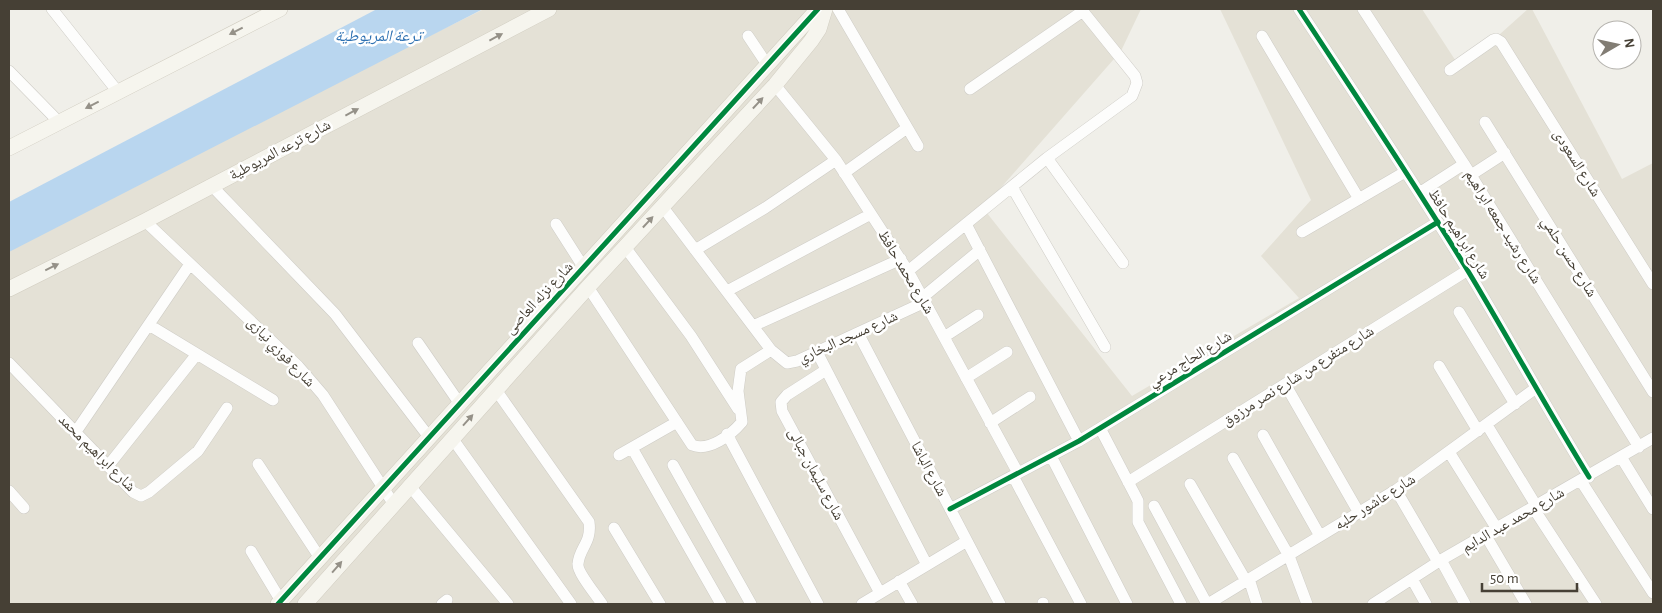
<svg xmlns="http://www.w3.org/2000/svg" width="1662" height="613" viewBox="0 0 1662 613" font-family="'Alegreya Sans','Noto Naskh Arabic',sans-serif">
<rect width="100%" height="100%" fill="#f0efe9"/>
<!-- residential -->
<path fill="#e4e1d6" d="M484 9H1141L1121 51 983 208 1132 396 1299 298 1261 256 1311 200 1220 9H1422L1461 69 1528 9H1532L1622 179 1653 163V604H9V244Z"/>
<!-- water -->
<path fill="#b9d6ef" d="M377 9H483L9 252V202Z"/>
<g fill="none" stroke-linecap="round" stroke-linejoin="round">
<!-- street casing -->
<g stroke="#ceccc6" stroke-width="12">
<path id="street" d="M52 9 118 92
M838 9 918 146
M1299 9C1356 96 1414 182 1468 271 1509 339 1547 409 1589 477
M1363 9 1464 164 1639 447
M748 36 768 66
M1262 36 1359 199
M1450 70 1493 40 1496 39 1501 42 1653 284
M9 71 59 122
M775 85 836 160 908 271 1018 473
M970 89 1083 11
M1485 122 1653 392
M1047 158 1123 263
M844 173 907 128
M1471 175 1505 153
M212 186 335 314 429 437
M1012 187 1105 347
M1419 193 1464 164
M662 206 771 350 787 363 797 361 925 302
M145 221 298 366 323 395 393 503
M556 224 584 268
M966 224 1079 441
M1302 232 1405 172
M625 247 691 336 738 409
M695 250 765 208 836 160
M908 271 1047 158 1132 96 1137 83 1135 76 1081 9
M588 287 692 445C709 452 731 435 742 422L738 391 741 369 771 350
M727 291 871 214
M923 297 980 250
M1459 312 1515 404
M149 325 273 400
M753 326 901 259
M858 333 1000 604
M944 337 978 315
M418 343 460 404
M817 352 927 565
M9 363 133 492 141 496 149 492 198 451 227 408
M1439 366 1478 431
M826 370 787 395 781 402 782 411 880 593
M966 378 1007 352
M1285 384 1359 513
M496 390 589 522C592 543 579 548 578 564 577 572 597 596 602 604
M990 423 1030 397
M1487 425 1537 507
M1100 428 1135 495 1138 501V522L1181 604
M75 433 190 264
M727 434 818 604
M1263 435 1320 536
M452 438 571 604
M632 448 721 604
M1449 452 1497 529
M619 455 677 422
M1051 456 1127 604
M1621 457 1653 509
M1233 458 1289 556 1307 604
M258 464 320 558
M673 465 751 604
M108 466 197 354
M1013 476 1081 604
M1581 481 1653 593
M1128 482 1468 270
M1190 484 1246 581
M409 485 508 604
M1396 490 1438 562
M9 491 24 508
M1154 506 1207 604
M950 509 1079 441 1438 222
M1534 509 1596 604
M614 528 660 604
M1486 536 1526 604
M251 551 281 601
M1441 560 1465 604
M1249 579 1257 604
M1412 579 1426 604
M899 581 912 604
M1043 603V604
M442 604 447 600
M862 604 967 541
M1208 604 1396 490 1536 388
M1373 604 1441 560 1653 438"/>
</g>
<!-- secondary casing -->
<g stroke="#d0ccc0" stroke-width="16">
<path id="secondary" d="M9 148 280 9
M9 289 145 221 549 9
M278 604 818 9
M305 604 588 287 775 85 811 41 819 29 825 9"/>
</g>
<!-- street -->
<use href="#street" stroke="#fdfdfc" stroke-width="11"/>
<!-- secondary -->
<use href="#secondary" stroke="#f6f5ee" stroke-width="15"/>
<!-- cycleway casing -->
<g stroke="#fff" stroke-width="8">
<path id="cycleway" d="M1299 9C1356 96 1414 182 1468 271 1509 339 1547 409 1589 477
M950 509 1079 441 1438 222
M278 604 818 9"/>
</g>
<!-- cycleway -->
<use href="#cycleway" stroke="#00873e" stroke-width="5"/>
</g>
<!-- one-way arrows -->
<defs><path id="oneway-solid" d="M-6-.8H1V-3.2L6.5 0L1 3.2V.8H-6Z" transform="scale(1.25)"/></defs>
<g fill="#959188">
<use href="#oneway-solid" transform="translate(236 31) rotate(153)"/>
<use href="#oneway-solid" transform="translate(496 37) rotate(-28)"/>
<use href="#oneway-solid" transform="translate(758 103) rotate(-47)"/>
<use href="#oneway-solid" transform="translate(92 105) rotate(153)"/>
<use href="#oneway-solid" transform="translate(352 112) rotate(-28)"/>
<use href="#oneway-solid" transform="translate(648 222) rotate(-47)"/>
<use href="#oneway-solid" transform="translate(52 267) rotate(-26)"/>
<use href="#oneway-solid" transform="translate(468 420) rotate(-48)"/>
<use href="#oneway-solid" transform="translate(337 567) rotate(-49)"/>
</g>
<g text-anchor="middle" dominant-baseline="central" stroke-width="5" stroke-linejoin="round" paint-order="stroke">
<!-- street labels -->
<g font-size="15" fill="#464035" stroke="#fff">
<text transform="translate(280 150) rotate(-28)">شارع ترعه المريوطية</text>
<text transform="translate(1577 163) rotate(58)">شارع السعودى</text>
<text transform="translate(1503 227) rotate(58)">شارع رشيد جمعه ابراهيم</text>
<text transform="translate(1459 234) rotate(58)">شارع ابراهيم حافظ</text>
<text transform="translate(1569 257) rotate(58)">شارع حسن حلمي</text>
<text transform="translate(906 272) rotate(59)">شارع محمد حافظ</text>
<text transform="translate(539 298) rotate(-47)">شارع نزله العاصى</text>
<text transform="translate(848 337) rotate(-24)">شارع مسجد البخاري</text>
<text transform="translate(281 352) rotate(46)">شارع فوزي نيازى</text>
<text transform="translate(1190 359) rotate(-31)">شارع الحاج مرعي</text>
<text transform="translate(1298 376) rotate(-32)">شارع متفرع من شارع نصر مرزوق</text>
<text transform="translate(97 453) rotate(45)">شارع ابراهيم محمد</text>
<text transform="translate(929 469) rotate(62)">شارع الباشا</text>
<text transform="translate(816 474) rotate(62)">شارع سليمان جبالى</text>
<text transform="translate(1375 502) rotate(-32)">شارع عاشور حلبه</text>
<text transform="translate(1513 520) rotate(-30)">شارع محمد عبد الدايم</text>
</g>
<!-- water labels -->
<g font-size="16" font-style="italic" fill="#2e71b2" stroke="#fff">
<text x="378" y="36">ترعة المريوطية</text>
</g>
</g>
<!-- border -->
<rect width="1662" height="613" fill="none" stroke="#464035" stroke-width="20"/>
<!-- north arrow -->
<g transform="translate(1617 45) rotate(81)"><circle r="24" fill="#ffffff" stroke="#b5b3ae"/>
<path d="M0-4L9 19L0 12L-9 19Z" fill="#827d74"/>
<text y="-8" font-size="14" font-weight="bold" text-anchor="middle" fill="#464035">N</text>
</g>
<!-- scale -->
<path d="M1482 583v8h95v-8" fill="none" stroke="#464035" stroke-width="2.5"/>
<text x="1490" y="583" font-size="15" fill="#464035" stroke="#ffffff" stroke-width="4" paint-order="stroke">50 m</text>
</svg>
